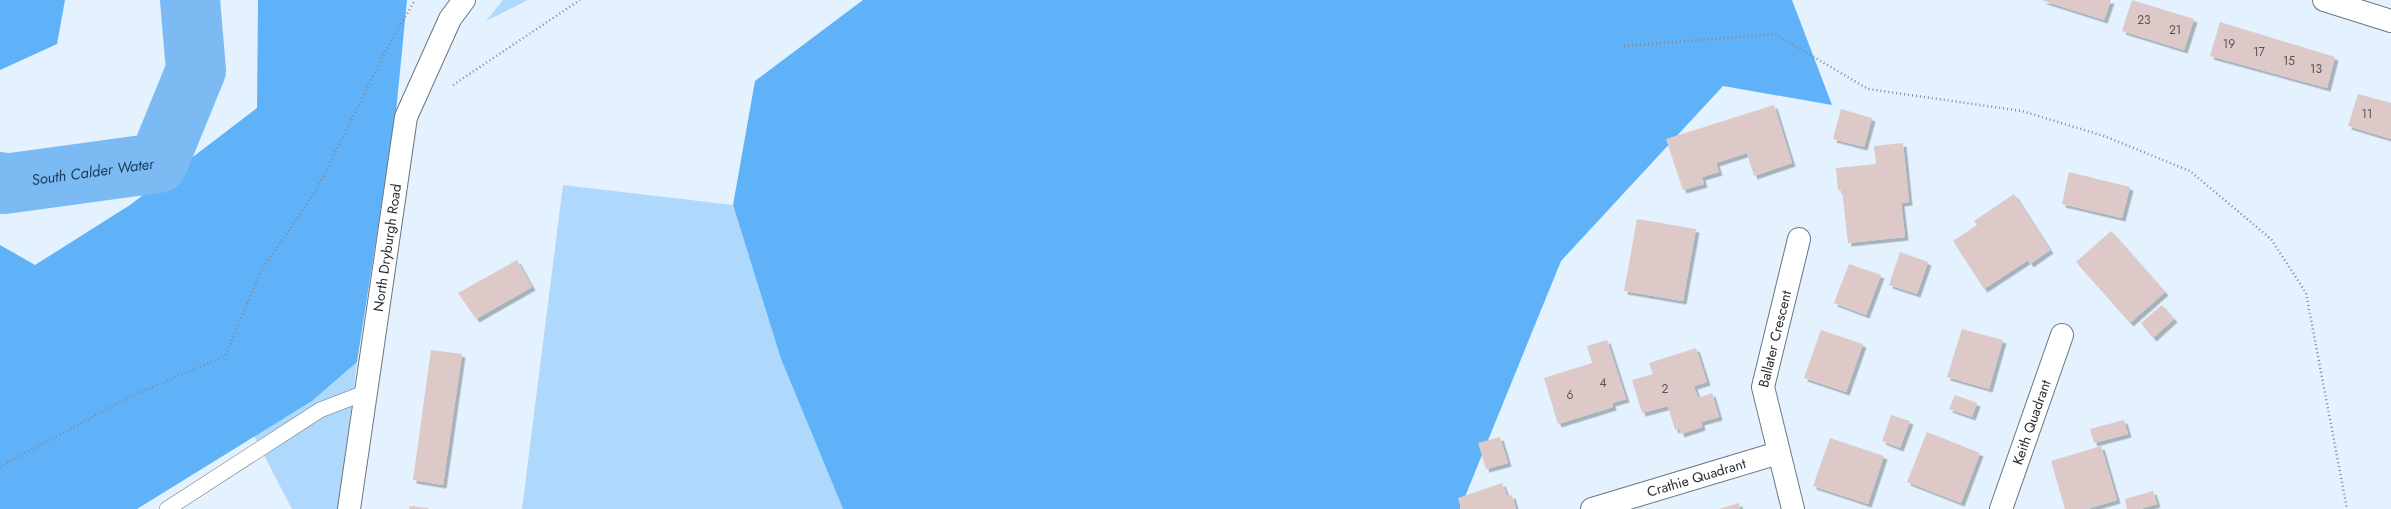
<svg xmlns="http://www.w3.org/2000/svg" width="2391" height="509" viewBox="0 0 2391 509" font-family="Jost,sans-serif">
<defs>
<filter id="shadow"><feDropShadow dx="3.5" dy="3.5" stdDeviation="0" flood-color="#0004"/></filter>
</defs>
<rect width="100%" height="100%" fill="#e4f1fe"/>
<!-- green -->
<path fill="#afd8fd" d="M503 0H528L486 21Z
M563 185 733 205 781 359 843 509H522Z
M357 362 339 509H292L254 436 312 401Z"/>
<!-- forest -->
<path fill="#60b2f8" d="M0 0H65L57 44 0 70Z
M258 0H407L396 112 357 362 312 401 137 509H0V245L35 265 130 205 257 108Z
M863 0H1792L1832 105 1723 86 1561 261 1460 509H843L781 359 733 205 755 81Z"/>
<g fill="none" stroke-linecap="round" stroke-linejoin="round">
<!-- river -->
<path stroke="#7bbaf2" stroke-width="60" id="s1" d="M0 182 4 184 158 163 196 70 190 0"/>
</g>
<!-- building -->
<path fill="#ddcac8" filter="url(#shadow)" d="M2041 0H2111L2104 20Z
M2132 0 2194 19 2184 50 2122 31Z
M2220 22 2335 57 2327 88 2210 56Z
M2358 94 2391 103V139L2348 126Z
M1774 105 1792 163 1754 176 1747 153 1716 163 1719 172 1702 177 1704 184 1683 190 1666 139Z
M1841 109 1872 118 1864 147 1833 139Z
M1903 143 1909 202 1901 203 1905 237 1848 243 1842 190H1838L1836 168 1876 164 1874 146Z
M2069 172 2130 187 2122 218 2062 204Z
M2014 194 2050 250 2030 264 2028 260 1984 289 1953 241 1977 225 1974 221Z
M1637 219 1696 229 1683 301 1624 291Z
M2111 231 2165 292 2130 323 2076 262Z
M1900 252 1928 262 1917 294 1889 285Z
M517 260 532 287 476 319 458 293Z
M1849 264 1881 275 1866 315 1834 303Z
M2162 305 2174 319 2153 338 2141 323Z
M1962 329 2003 340 1989 389 1947 377Z
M1821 330 1863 344 1846 392 1804 378Z
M1607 340 1626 399 1612 403 1613 407 1558 424 1544 378 1592 363 1587 346Z
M1696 348 1707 382 1694 386 1698 398 1712 393 1719 417 1701 422 1702 427 1681 434 1679 428 1675 430 1668 406 1642 413 1632 380 1653 374 1649 363Z
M431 350 462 354 443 485 413 480Z
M1955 395 1977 403 1972 417 1949 409Z
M1891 415 1910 421 1900 448 1882 441Z
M2124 420 2128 434 2094 443 2090 429Z
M1927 432 1980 453 1961 503 1907 482Z
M1500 437 1508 463 1486 469 1478 443Z
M1830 438 1884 456 1868 504 1813 486Z
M2101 446 2117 500 2087 509H2065L2051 461Z
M1502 483 1507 496 1512 495 1516 509H1461L1458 498Z
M2153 491 2157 504 2140 509H2127L2125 499Z
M1739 503 1740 509H1719Z
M410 506 429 508 428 509H409Z"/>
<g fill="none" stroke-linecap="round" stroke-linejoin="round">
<!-- lane casing -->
<g stroke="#6a7681" stroke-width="16">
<path id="lane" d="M167 509 320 410 367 392"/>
</g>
<!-- street casing -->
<g stroke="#6a7681" stroke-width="24">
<g id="street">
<path d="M2324 0 2391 21"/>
<path id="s2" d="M1592 509 1778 453"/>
<path id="s3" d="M1793 509 1763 387 1799 239"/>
<path id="s4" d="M2001 509 2062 335"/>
</g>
</g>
<!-- secondary casing -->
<g stroke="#6a7681" stroke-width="24">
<g id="secondary">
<path id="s5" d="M349 509 406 117 450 19 464 0"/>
</g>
</g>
<!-- path -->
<path stroke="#818a93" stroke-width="2.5" stroke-dasharray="1 3" stroke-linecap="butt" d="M1624 46 1775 34 1868 89 2022 111 2104 136 2190 171 2271 239 2306 293 2347 509
M453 85 580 0
M0 467 129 397 225 356 261 271 317 189 384 54 415 0"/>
<!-- lane -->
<use href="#lane" stroke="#fff" stroke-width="15"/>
<!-- street -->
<use href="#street" stroke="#fff" stroke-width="22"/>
<!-- secondary -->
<use href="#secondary" stroke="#fff" stroke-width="22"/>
</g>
<g text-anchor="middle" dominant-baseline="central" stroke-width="3.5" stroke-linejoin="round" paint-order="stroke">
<!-- number labels -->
<g font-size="12" fill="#555458">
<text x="2144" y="20">23</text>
<text x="2175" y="30">21</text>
<text x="2229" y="44">19</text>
<text x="2259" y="52">17</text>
<text x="2289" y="61">15</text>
<text x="2316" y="69">13</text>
<text x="2367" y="114">11</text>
<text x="1603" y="383">4</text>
<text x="1665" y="389">2</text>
<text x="1570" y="395">6</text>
</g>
<!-- street labels -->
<g font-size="14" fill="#282d32" stroke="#fdfdfd">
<text stroke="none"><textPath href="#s5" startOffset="264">North Dryburgh Road</textPath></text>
<text stroke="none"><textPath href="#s3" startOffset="175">Ballater Crescent</textPath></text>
<text stroke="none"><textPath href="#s4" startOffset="92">Keith Quadrant</textPath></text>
<text stroke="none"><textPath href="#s2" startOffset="109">Crathie Quadrant</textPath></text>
</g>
<!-- water labels -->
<g font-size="15" font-style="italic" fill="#1a3c58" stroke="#fdfdfd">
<text stroke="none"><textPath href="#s1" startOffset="94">South Calder Water</textPath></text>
</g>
</g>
</svg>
